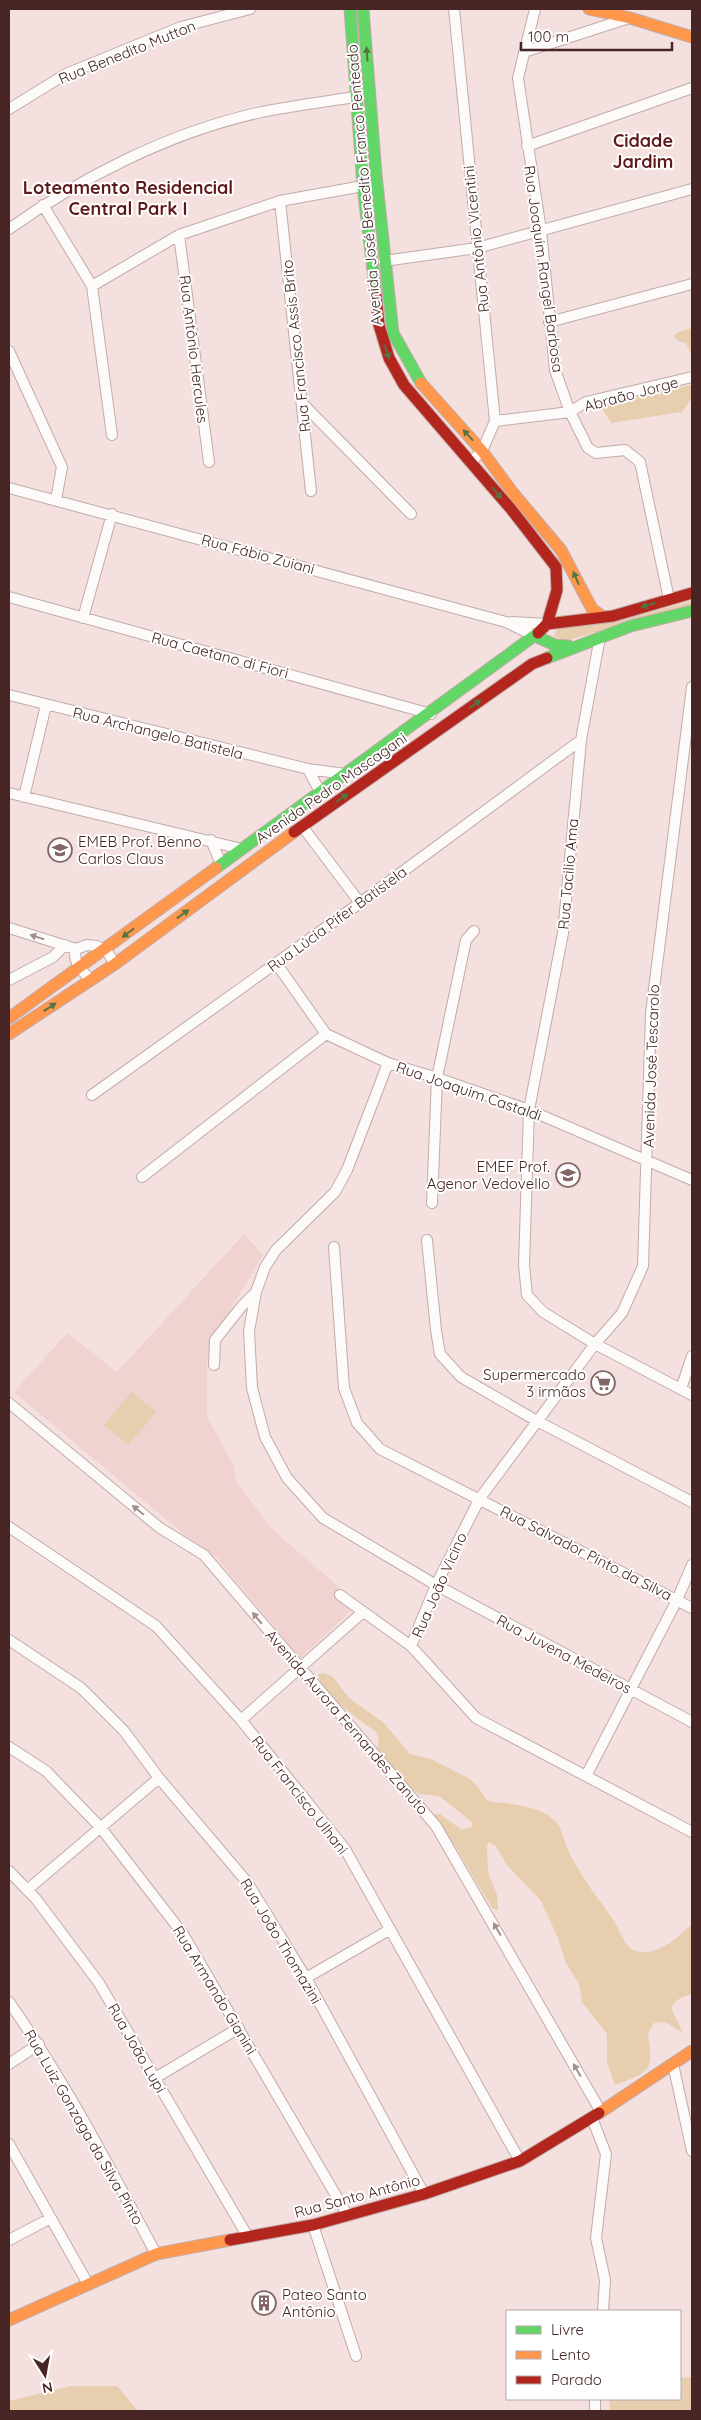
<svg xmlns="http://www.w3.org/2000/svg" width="701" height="2420" viewBox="0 0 701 2420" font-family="Quicksand,sans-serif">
<rect width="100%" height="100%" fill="#f4e1df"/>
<!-- built -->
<path fill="#f0d2d0" d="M244 1234 263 1255 212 1340 207 1362V1417L234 1466 236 1482 274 1531 340 1588 334 1595 352 1610 300 1658 217 1558 185 1535 14 1392 67 1333 117 1372Z"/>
<!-- green -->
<path fill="#e6ceae" d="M692 328V355L686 343 678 341 674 337 676 333Z
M691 385 692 398 682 412 611 423 600 405Z
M692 601V605L565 641 554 636 558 628 613 622Z
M132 1392 156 1412 128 1445 104 1425Z
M324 1673 333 1677 349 1698 384 1723 410 1754 431 1759 470 1779 477 1786 488 1801C509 1804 536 1805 553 1819 562 1826 564 1841 568 1850 580 1875 596 1896 612 1918 619 1927 624 1948 636 1951 658 1957 677 1938 692 1924V1994C683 1996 676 1999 671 2008L683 2033 665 2022 654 2023 648 2034C654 2071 650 2072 615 2085L607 2063V2034L582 2002 579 1984 566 1963 557 1936 541 1901 507 1865 496 1846 489 1842 487 1846 488 1872 497 1895 498 1911 492 1908 454 1844 431 1814H440L462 1830 472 1827V1822L439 1796 419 1794 408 1786 397 1771 376 1753 379 1739 377 1733C360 1719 321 1696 318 1674Z
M692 2377V2411H610L609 2399H680V2378Z
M71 2386H117L138 2411H9V2401Z"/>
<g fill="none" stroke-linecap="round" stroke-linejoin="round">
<!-- street casing -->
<g stroke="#c2aba9" stroke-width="12">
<path id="street" d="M454 9 495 421 482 451 471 462
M535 9 518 78 541 231 555 370 570 412 588 448 596 453 625 450 640 462 669 599
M524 52 629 18
M9 109 66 74 181 27 250 9
M527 146 692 88
M280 201 311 491
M43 205 92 286 112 435
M9 229C82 177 169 133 257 113 289 106 323 102 355 97
M179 235 209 462
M384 261 477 248 692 189
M92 286 179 235 280 201 363 186
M549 322 692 284
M9 351 62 467 56 500
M302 403 411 514
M495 421 570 412 586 402 692 377
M9 488 506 622 535 636
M9 597 431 714
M83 618 112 514
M512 622 547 624
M600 637 581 740 563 933 529 1110 524 1265 527 1295 543 1312 595 1344 692 1395
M9 695 308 769 345 774
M308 769 320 792
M9 793 242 849
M24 797 46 705
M302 826 360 903
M211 840 221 864
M9 928 76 949 87 945 97 946 108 953 115 964
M76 949C72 962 82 971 91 980
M276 963 326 1034 388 1063 437 1078 529 1110 692 1180
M9 980 53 957 65 945
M388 1063 347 1170 335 1192 276 1250 265 1267 256 1292 249 1331 252 1388 265 1437 287 1478 323 1518 436 1585 692 1722
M92 1095 360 903 581 740
M142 1177 326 1034
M432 1203 437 1078 466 940 474 931
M427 1240 436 1330 440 1354 461 1377 537 1421 692 1502
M334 1247 344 1388 357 1423 380 1449 692 1608
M214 1365 215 1340 242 1306 256 1292
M681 1389 692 1356
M9 1403 160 1528 204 1555 436 1826 601 2112
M9 1527 156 1626 241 1720 345 1849 520 2161
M340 1595 411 1646 476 1718 692 1832
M9 1640 81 1688 124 1731 159 1778 247 1882 306 1978 424 2194
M411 1646 436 1585 480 1498 595 1344 622 1313 643 1266 651 1013 692 687
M241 1720 363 1612
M9 1747 46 1771 101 1828 183 1934 348 2216
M586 1776 677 1600 692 1565
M9 1871 36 1899 99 1983 248 2237
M27 1890 159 1778
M306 1978 389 1930
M9 2002C65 2081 110 2168 156 2254
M9 2064 39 2044
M673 2064 692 2151
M155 2078 239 2028
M592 2118 606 2154 596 2238 605 2280 603 2311
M9 2144 88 2284
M313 2225 356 2356
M9 2240 51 2218
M595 2399V2411"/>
</g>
<!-- fast casing -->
<g stroke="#c2aba9" stroke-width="13">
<path id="fast" d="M350 9 363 186 376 296
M363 9 376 174 393 333 421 383
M535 636 555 645 569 646
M547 658 631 626 692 611
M216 868 538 633"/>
</g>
<!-- slow casing -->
<g stroke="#c2aba9" stroke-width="13">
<path id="slow" d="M589 9 630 18 692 37
M421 383 482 451 513 493 561 550 592 609 603 617
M9 1018 216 868
M9 1034 115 964 294 832
M599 2113 692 2051
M9 2320 156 2254 230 2240"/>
</g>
<!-- jam casing -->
<g stroke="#c2aba9" stroke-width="13">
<path id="jam" d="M376 296 379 325 389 358 404 385 511 509 556 567 557 590 547 624
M538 633 547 624 613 616 692 593
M294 832 532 664 547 658
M230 2240 313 2225 424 2194 520 2161 599 2113"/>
</g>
<!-- street -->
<use href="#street" stroke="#fdfafa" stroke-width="10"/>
<!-- fast -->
<use href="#fast" stroke="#63d668" stroke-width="11"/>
<!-- slow -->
<use href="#slow" stroke="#ff974d" stroke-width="11"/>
<!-- jam -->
<use href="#jam" stroke="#b3261e" stroke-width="11"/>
</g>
<!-- one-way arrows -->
<defs><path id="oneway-solid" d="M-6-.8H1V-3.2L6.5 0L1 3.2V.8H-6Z" transform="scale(1.25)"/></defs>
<g fill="#537543">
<use href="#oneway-solid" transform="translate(367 54) rotate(-94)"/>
<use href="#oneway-solid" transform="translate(387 352) rotate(72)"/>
<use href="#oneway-solid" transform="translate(468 435) rotate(-132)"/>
<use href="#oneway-solid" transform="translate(497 493) rotate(50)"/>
<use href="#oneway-solid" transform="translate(576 578) rotate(-113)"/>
<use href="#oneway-solid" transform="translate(648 605) rotate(163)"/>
<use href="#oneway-solid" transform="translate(475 704) rotate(-36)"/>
<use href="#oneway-solid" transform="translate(342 798) rotate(-35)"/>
<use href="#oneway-solid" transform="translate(183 914) rotate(-36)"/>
<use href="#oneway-solid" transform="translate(128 933) rotate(143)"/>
<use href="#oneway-solid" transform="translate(50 1007) rotate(-33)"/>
</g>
<g fill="#a2908f">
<use href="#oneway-solid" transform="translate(37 937) rotate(-163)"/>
<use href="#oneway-solid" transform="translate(138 1510) rotate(-141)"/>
<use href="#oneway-solid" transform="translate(257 1618) rotate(-130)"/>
<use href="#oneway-solid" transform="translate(497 1929) rotate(-120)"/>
<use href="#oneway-solid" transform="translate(577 2070) rotate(-120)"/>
</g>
<!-- icons -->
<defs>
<g id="school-ring" transform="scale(1.25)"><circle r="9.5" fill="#fff" stroke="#836765" stroke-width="1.5"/><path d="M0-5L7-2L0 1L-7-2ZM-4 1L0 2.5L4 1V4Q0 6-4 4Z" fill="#836765"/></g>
<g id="supermarket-ring" transform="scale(1.25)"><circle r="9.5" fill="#fff" stroke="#836765" stroke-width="1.5"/><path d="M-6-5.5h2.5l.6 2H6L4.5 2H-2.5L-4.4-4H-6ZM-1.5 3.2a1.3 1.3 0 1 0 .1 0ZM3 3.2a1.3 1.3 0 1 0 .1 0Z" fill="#836765"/></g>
<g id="building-ring" transform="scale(1.25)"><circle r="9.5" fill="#fff" stroke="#836765" stroke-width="1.5"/><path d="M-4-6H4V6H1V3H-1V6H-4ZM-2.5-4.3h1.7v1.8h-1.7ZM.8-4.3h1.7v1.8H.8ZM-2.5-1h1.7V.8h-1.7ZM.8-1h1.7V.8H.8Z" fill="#836765"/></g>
</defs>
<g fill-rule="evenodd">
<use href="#school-ring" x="60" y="850"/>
<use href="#school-ring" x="568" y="1175"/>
<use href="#supermarket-ring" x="603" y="1383"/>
<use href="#building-ring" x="264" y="2303"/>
</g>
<g text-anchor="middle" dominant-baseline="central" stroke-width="4" stroke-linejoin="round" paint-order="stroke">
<!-- street labels -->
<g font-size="15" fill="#462524" stroke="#fff">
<text transform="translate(127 52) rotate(-22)">Rua Benedito Mutton</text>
<text transform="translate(364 185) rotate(-95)">Avenida José Benedito Franco Penteado</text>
<text transform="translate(476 239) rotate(-96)">Rua Antônio Vicentini</text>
<text transform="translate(544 269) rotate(82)">Rua Joaquim Rangel Barbosa</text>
<text transform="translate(296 346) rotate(-96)">Rua Francisco Assis Brito</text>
<text transform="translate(194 349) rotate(83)">Rua Antônio Hercules</text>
<text transform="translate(631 394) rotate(-15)">Abraão Jorge</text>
<text transform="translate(258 554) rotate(15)">Rua Fábio Zuiani</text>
<text transform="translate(220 655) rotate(15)">Rua Caetano di Fiori</text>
<text transform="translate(158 733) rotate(14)">Rua Archangelo Batistela</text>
<text transform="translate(331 788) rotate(-35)">Avenida Pedro Mascagani</text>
<text transform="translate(568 874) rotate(-85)">Rua Tacilio Ama</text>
<text transform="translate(337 919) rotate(-36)">Rua Lúcia Pifer Batistela</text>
<text transform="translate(651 1066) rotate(-88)">Avenida José Tescarolo</text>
<text transform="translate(469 1091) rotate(19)">Rua Joaquim Castaldi</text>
<text transform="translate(586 1553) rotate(27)">Rua Salvador Pinto da Silva</text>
<text transform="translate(439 1585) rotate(-66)">Rua João Vicino</text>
<text transform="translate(564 1654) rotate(28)">Rua Juvena Medeiros</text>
<text transform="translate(347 1722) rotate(49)">Avenida Aurora Fernandes Zanuto</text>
<text transform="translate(300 1795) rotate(52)">Rua Francisco Ulhani</text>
<text transform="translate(281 1941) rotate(59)">Rua João Thomazini</text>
<text transform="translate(215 1990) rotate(59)">Rua Armando Gianini</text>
<text transform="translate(137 2048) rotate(60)">Rua João Lupi</text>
<text transform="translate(84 2127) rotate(60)">Rua Luiz Gonzaga da Silva Pinto</text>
<text transform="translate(357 2196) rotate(-15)">Rua Santo Antônio</text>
</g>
<!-- poi labels -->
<g font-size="15" fill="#462524" stroke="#fff" text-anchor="start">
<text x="78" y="841">EMEB Prof. Benno<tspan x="78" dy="17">Carlos Claus</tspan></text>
<text x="550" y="1166" text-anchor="end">EMEF Prof.<tspan x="550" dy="17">Agenor Vedovello</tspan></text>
<text x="586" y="1374" text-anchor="end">Supermercado<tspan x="586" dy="17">3 irmãos</tspan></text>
<text x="282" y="2294">Pateo Santo<tspan x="282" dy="17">Antônio</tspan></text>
</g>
<!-- quarter labels -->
<g font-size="18" font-weight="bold" fill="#5e191a" stroke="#fff">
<text x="643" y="140">Cidade<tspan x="643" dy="21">Jardim</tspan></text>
<text x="128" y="187">Loteamento Residencial<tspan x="128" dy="21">Central Park I</tspan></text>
</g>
</g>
<!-- border -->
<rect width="701" height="2420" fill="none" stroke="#462524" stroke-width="20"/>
<!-- legend -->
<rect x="506" y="2310" width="175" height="90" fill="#ffffff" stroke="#b5a8a7"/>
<rect x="516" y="2326" width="25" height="8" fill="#63d668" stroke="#b5a8a7"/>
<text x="551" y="2335" font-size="15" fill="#462524">Livre</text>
<rect x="516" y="2351" width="25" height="8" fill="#ff974d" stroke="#b5a8a7"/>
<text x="551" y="2360" font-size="15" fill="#462524">Lento</text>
<rect x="516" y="2376" width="25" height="8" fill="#b3261e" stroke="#b5a8a7"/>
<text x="551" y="2385" font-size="15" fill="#462524">Parado</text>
<!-- north arrow -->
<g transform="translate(45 2375) rotate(169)" stroke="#ffffff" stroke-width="4" paint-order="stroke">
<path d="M0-4L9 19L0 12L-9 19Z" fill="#462524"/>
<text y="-8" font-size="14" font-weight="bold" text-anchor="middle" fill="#462524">N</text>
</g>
<!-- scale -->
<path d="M521 42v8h151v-8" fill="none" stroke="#462524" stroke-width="2.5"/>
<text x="528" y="42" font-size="15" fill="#462524" stroke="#ffffff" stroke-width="4" paint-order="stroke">100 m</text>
</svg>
